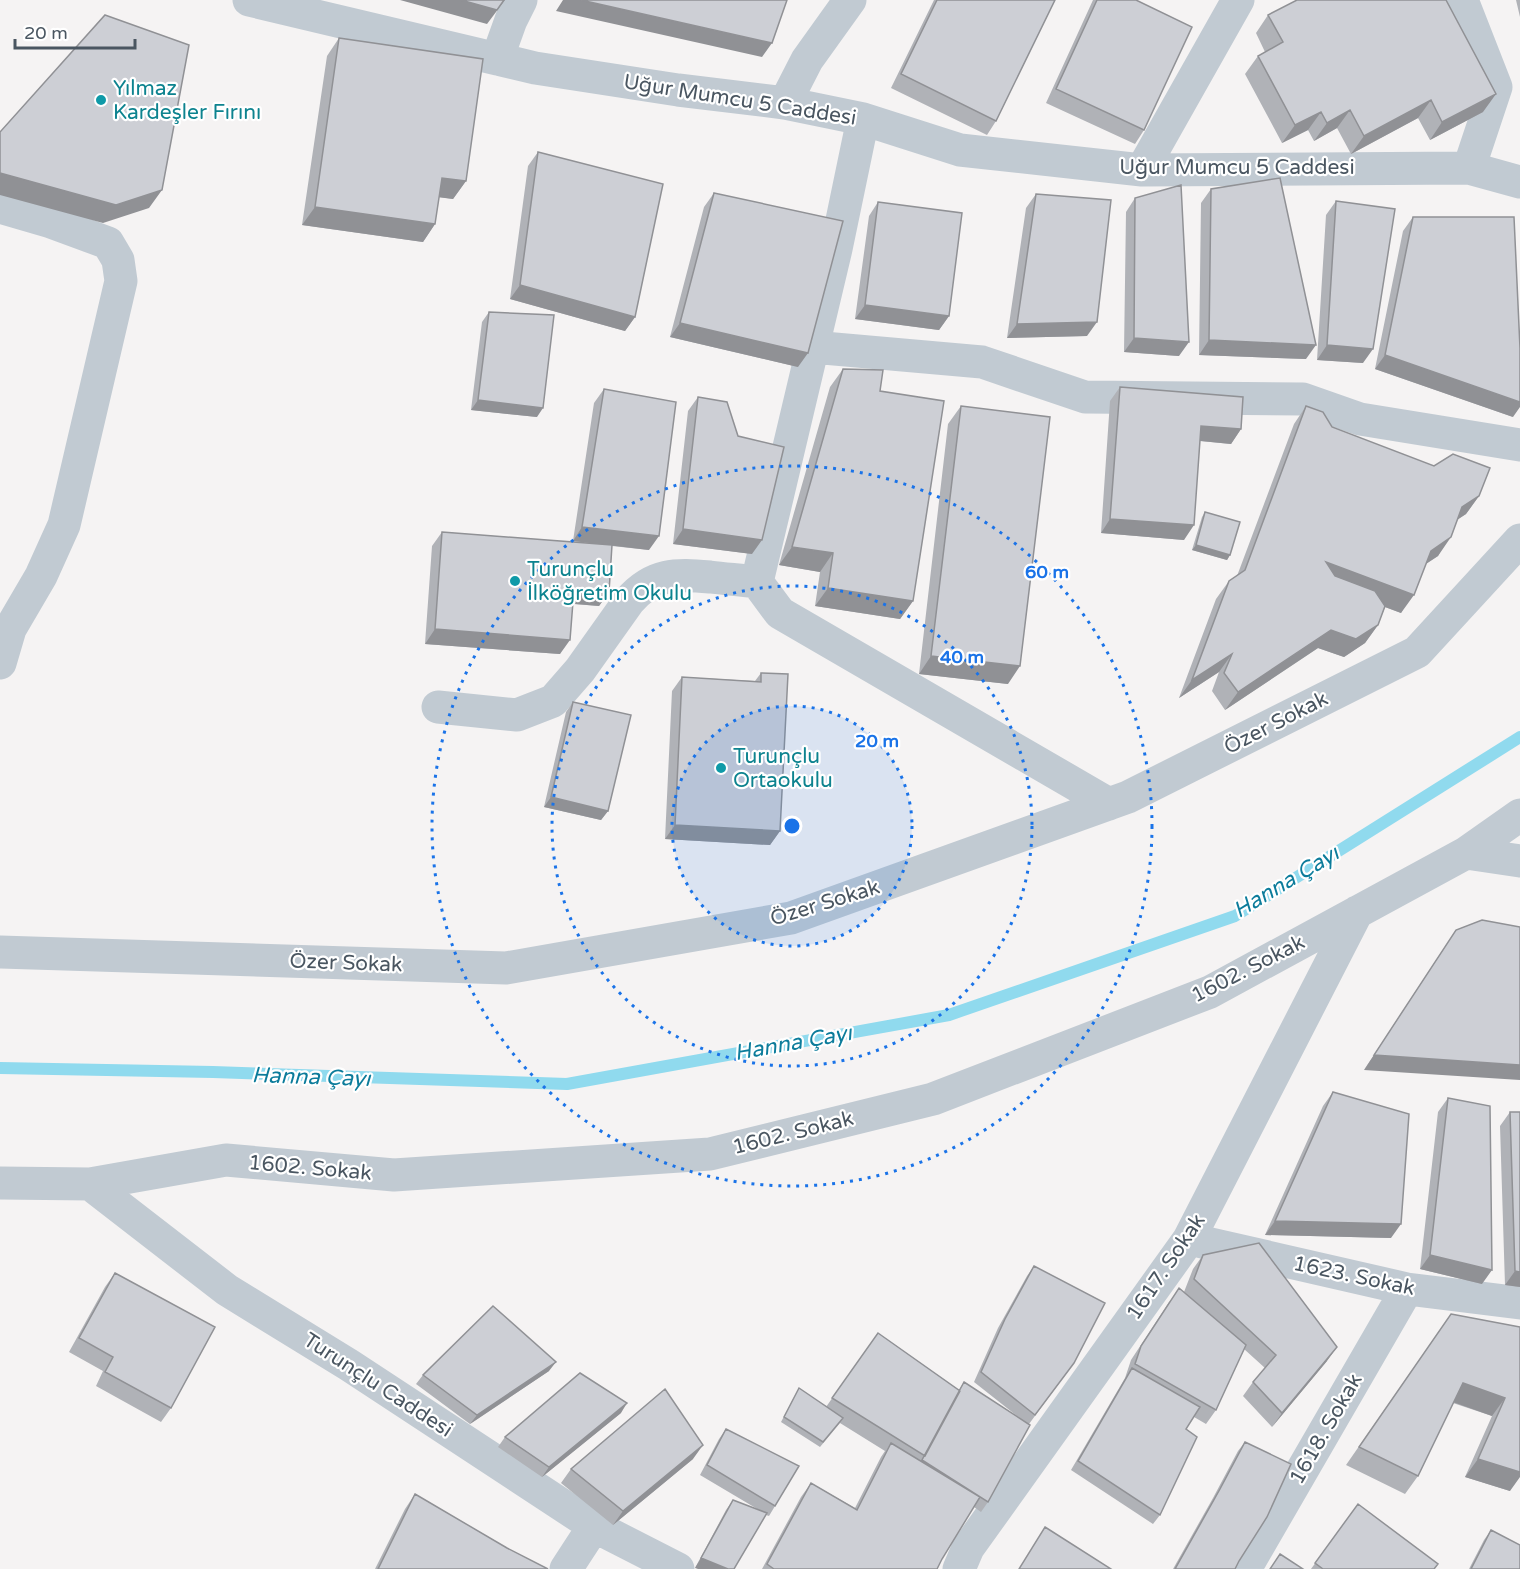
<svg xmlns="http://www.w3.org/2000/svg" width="1520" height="1569" viewBox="0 0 1520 1569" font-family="'Varela Round',sans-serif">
<rect width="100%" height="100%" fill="#f5f3f3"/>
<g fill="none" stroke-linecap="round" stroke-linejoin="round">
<!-- stream -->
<path stroke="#90daee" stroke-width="12" d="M0 1068 213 1072 567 1084 949 1015 1235 916 1520 737"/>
<!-- minor -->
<path stroke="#c1cad2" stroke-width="33" d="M249 0 535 68 678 90 785 103 863 119 960 150 1142 170 1469 168 1520 182
M1462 0 1496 87 1469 168
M497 59 511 20 521 0
M785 103 807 60 850 0
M1142 170 1238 0
M0 207 51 222 108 243 118 260 121 281 64 525 41 576 10 629 0 663
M812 347 982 362 1085 397 1303 399 1360 419 1520 445
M757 582 836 249 863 119
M438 707 517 715 553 701 580 670 629 601C653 573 676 574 710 577 726 579 742 580 757 582L780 613 1109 804
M1466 853 1520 861
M0 952 506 968 791 918 1128 797 1417 652 1520 540
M0 1183 90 1184 226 1160 394 1175 710 1154 933 1099 1210 992 1466 853 1520 815
M90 1184 227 1290 349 1365 594 1526 678 1569
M1189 1239 1407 1289 1520 1303
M566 1569 594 1526
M959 1569 968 1548 1189 1239 1357 912
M1245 1569 1407 1289"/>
</g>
<!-- wall -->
<path fill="#b0b2b7" d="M934 0H1055L996 121 987 135 891 88Z
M1093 0H1136L1144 130 1135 144 1046 103Z
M1516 0H1520V17Z
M1268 15 1483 112 1430 140 1418 118 1351 154 1337 128 1314 141 1308 130 1282 143 1245 74 1258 56 1265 52 1256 33Z
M339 38 466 181 453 199 439 197 435 224 423 242 302 225 327 56Z
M538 152 635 317 625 331 510 299 528 166Z
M1211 189 1306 359 1199 355 1201 203Z
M714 193 798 367 670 337 704 207Z
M1036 194 1087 336 1007 338 1026 208Z
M1135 198 1179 356 1124 352 1126 212Z
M1336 201 1363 363 1317 360 1326 215Z
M878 202 949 316 939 330 855 319 869 216Z
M1413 217 1513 417 1375 369 1403 231Z
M489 312 537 417 471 410 482 322Z
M843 369 880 391 913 601 900 619 815 606 820 572 779 565 830 387Z
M1120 387 1241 429 1231 444 1200 441 1184 540 1101 533 1110 401Z
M604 389 649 550 612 546 609 592 599 606 573 604 560 654 425 644 432 546 442 532 595 544 573 541 594 403Z
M698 397 752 554 673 544 688 411Z
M961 406 1008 684 919 674 948 424Z
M1306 406 1332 427 1479 496 1466 514 1457 520 1438 556 1426 564 1401 613 1385 607 1378 625 1365 643 1344 657 1318 648 1225 710 1212 691 1219 672 1179 698 1216 599 1229 581 1237 576 1294 424Z
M1205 512 1230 555 1227 560 1192 550 1202 517Z
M761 673 780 831 770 845 665 839 672 691 682 677 755 681Z
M573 702 608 811 601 820 544 807 566 712Z
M1482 920 1364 1070 1456 930Z
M1333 1092 1391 1238 1265 1235 1323 1106Z
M1448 1098 1482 1284 1420 1269 1438 1112Z
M1510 1112H1520V1287L1505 1285 1500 1126Z
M1203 1255 1327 1361 1272 1427 1243 1396 1253 1382 1265 1368 1244 1349 1216 1410 1206 1424 1194 1417 1186 1429 1160 1515 1153 1524 1071 1470 1125 1378 1131 1360 1169 1302 1184 1292 1193 1269Z
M1034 1266 1074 1363 1029 1424 988 1502 981 1512 974 1507 942 1559 937 1569H762L801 1497 811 1483 855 1508 881 1457 885 1451 840 1423 820 1447 781 1422 799 1388 826 1407 878 1333 959 1390 964 1382 1021 1419 974 1382 998 1328 1027 1276Z
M115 1273 171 1408 161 1422 96 1386 103 1371 69 1352 105 1287Z
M1451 1314 1520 1327 1510 1491 1465 1477 1492 1416 1453 1403 1418 1476 1405 1494 1346 1465Z
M549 1371 470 1424 416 1384 423 1375Z
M621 1413 542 1477 498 1447 505 1437Z
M726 1429 775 1506 769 1516 766 1515 695 1568 726 1510 733 1500 759 1510 700 1475 719 1439Z
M1245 1442 1239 1561 1235 1569H1173L1213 1498 1238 1451Z
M693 1459 613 1525 561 1483 571 1469Z
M415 1494 507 1548 548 1569H375L405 1509Z
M1358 1504 1434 1569H1311Z
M1491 1530 1520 1569H1469L1484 1540Z"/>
<!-- shaded-wall -->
<path fill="#909195" d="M400 0H505L487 24Z
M563 0H581L772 43 762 57 556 11Z
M1496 94 1483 112 1430 140 1442 122Z
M1431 100 1418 118 1351 154 1364 136Z
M1350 110 1337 128 1314 141 1327 123Z
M1321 112 1308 130 1282 143 1295 125Z
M0 173 162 190 149 208 103 223 0 195Z
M442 178 466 181 453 199 429 196Z
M315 207 435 224 423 242 302 225Z
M520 285 635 317 625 331 510 299Z
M865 305 949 316 939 330 855 319Z
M1097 322 1087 336 1007 338 1017 324Z
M680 323 808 353 798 367 670 337Z
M1134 338 1189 342 1179 356 1124 352Z
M1209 340 1316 345 1306 359 1199 355Z
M1327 345 1373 349 1363 363 1317 360Z
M1385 355 1520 402V407L1513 417 1375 369Z
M478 400 543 408 537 417 471 410Z
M1201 426 1241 429 1231 444 1191 440Z
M1479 496 1466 514 1449 525 1462 507Z
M1110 519 1194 525 1184 540 1101 533Z
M582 527 659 536 649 550 573 541Z
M683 529 762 540 752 554 673 544Z
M1451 537 1438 556 1418 569 1431 551Z
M1196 545 1230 555 1227 560 1192 550Z
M792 547 833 553 820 572 779 565Z
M1326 562 1414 595 1401 613 1313 580Z
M828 588 913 601 900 619 815 606Z
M574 589 609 592 599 606 564 603Z
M1378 625 1365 643 1344 657 1318 648 1225 710 1238 692 1331 630Z
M435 629 570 640 560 654 425 644Z
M1232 654 1219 672 1179 698 1192 680Z
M931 656 1020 666 1008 684 919 674Z
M551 797 608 811 601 820 544 807Z
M675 825 780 831 770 845 665 839Z
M1374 1055 1520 1065V1080L1364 1070Z
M1275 1221 1401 1224 1391 1238 1265 1235Z
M1430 1255 1492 1270 1482 1284 1420 1269Z
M1515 1271 1520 1272V1287L1505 1285Z
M1337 1347 1327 1361 1272 1427 1282 1413Z
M556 1362 549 1371 470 1424 477 1415Z
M1463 1383 1505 1398 1492 1416 1450 1401Z
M627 1403 621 1413 542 1477 549 1467Z
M703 1445 693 1459 613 1525 623 1511Z
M1478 1459 1520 1472V1477L1510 1491 1465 1477Z
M701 1558 728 1569H698L695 1568Z"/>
<!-- building -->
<path fill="#cdcfd5" stroke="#909195" stroke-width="1.5" d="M461 0H504L497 10Z
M581 0H787L772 43Z
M937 0H1055L996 121 901 74Z
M1097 0H1136L1192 27 1144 130 1056 89Z
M1297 0H1446L1496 94 1442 122 1431 100 1364 136 1350 110 1327 123 1321 112 1295 125 1258 56 1283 42 1268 15Z
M105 15 189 45 162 190 116 205 0 173V132Z
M339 38 483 59 466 181 442 178 435 224 315 207Z
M538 152 663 184 635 317 520 285Z
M1280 178 1316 345 1209 340 1211 189Z
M1181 185 1189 342 1134 338 1135 198Z
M714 193 843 221 808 353 680 323Z
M1036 194 1111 200 1097 322 1017 324Z
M1336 201 1395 209 1373 349 1327 345Z
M878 202 962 213 949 316 865 305Z
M1413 217H1514L1520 348V402L1385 355Z
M489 312 554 315 543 408 478 400Z
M843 369 883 370 880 391 944 401 913 601 828 588 833 553 792 547Z
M1120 387 1243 397 1241 429 1201 426 1194 525 1110 519Z
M604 389 676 402 659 536 582 527Z
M698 397 727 402 738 436 784 447 762 540 683 529Z
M961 406 1050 417 1020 666 931 656Z
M1306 406 1323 412 1332 427 1434 466 1453 454 1490 468 1479 496 1462 507 1451 537 1431 551 1414 595 1326 562 1335 576 1375 591 1385 606 1378 625 1356 639 1331 630 1238 692 1224 673 1232 654 1192 680 1229 581 1245 570Z
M1205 512 1240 522 1230 555 1196 545Z
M442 532 612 545 609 592 574 589 570 640 435 629Z
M761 673 788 674 780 831 675 825 682 677 761 682Z
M573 702 631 715 608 811 551 797Z
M1482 920 1520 927V1065L1374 1055 1456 930Z
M1333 1092 1409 1114 1401 1224 1275 1221Z
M1448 1098 1490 1106 1492 1270 1430 1255Z
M1510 1112H1520V1272L1515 1271Z
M1259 1243 1337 1347 1282 1413 1253 1382 1276 1355 1194 1279 1203 1255Z
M1034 1266 1105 1303 1074 1363 1035 1415 981 1372 1005 1319Z
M115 1273 215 1327 171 1408 105 1372 113 1357 79 1338Z
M1179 1288 1246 1345 1216 1410 1135 1364 1141 1346Z
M493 1306 556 1362 477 1415 423 1375Z
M1451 1314 1520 1327V1472L1478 1459 1505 1398 1463 1383 1418 1476 1359 1447Z
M878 1333 960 1391 925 1456 832 1398Z
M1132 1368 1200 1407 1186 1429 1197 1437 1160 1515 1078 1461Z
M580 1373 627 1403 549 1467 505 1437Z
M964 1382 1030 1425 988 1502 922 1460Z
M799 1388 843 1418 823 1442 784 1417Z
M665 1389 703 1445 623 1511 571 1469Z
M726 1429 799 1466 775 1506 707 1465Z
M1245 1442 1291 1464 1267 1517 1239 1561 1235 1569H1175L1220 1489Z
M891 1443 980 1497 942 1559 937 1569H774L767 1564 811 1483 857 1510Z
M415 1494 507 1548 548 1569H378Z
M733 1500 767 1513 734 1569H728L701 1558Z
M1358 1504 1438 1564 1434 1569H1323L1315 1563Z
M1045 1527 1111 1569H1019Z
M1491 1530 1520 1545V1569H1471Z
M1280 1554 1303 1569H1270Z"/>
<!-- distance rings -->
<circle cx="792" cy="826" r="120" fill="#1a73e8" fill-opacity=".12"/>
<g fill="none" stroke="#1a73e8" stroke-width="3" stroke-dasharray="3 6">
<circle cx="792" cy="826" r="120"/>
<circle cx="792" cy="826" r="240"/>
<circle cx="792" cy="826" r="360"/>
</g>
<!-- markers -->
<g fill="#0f9aa8" stroke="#fff" stroke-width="2">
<circle cx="101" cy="100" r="6"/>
<circle cx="515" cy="581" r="6"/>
<circle cx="721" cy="768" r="6"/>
</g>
<g text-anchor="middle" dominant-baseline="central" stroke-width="4.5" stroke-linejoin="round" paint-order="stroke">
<!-- culture labels -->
<g font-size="21" fill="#0d838f" stroke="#fff" text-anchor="start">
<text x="113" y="88">Yılmaz<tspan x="113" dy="24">Kardeşler Fırını</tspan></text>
<text x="527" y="569">Turunçlu<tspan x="527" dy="24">İlköğretim Okulu</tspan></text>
<text x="733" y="756">Turunçlu<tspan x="733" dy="24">Ortaokulu</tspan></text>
</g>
<!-- street labels -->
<g font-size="21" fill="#4a5661" stroke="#fff">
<text transform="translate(740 100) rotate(9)">Uğur Mumcu 5 Caddesi</text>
<text x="1237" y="167">Uğur Mumcu 5 Caddesi</text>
<text transform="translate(1276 723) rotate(-27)">Özer Sokak</text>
<text transform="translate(825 903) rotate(-17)">Özer Sokak</text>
<text transform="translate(346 963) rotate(2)">Özer Sokak</text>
<text transform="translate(1248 969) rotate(-27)">1602. Sokak</text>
<text transform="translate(793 1133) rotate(-14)">1602. Sokak</text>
<text transform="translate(310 1168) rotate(5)">1602. Sokak</text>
<text transform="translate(1166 1267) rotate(-56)">1617. Sokak</text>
<text transform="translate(1354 1276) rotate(12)">1623. Sokak</text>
<text transform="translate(378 1385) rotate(33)">Turunçlu Caddesi</text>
<text transform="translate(1326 1429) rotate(-60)">1618. Sokak</text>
</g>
<!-- water labels -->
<g font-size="22" font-style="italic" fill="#0c7c9b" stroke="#fff">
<text transform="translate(1286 882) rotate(-31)">Hanna Çayı</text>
<text transform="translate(793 1043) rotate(-10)">Hanna Çayı</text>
<text transform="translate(311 1077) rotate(2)">Hanna Çayı</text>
</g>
</g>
<circle cx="792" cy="826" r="9" fill="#1a73e8" stroke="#fff" stroke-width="3"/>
<g font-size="18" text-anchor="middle" font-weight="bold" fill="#1a73e8" stroke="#fff" stroke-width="4.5" stroke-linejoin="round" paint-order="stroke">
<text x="1047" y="578">60 m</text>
<text x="962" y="663">40 m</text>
<text x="877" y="747">20 m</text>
</g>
<!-- scale -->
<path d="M15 39v9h120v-9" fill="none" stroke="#4a5661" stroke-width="3"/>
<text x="24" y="39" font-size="18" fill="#4a5661" stroke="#ffffff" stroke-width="4.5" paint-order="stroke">20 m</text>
</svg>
